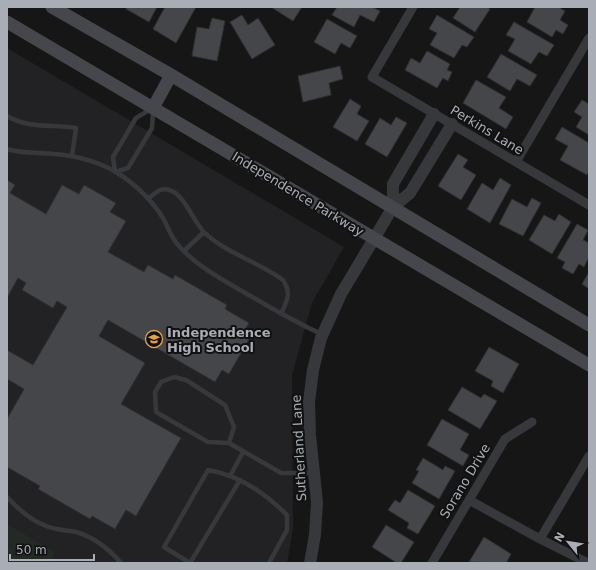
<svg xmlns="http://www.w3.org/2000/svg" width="596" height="570" viewBox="0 0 596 570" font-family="'DejaVu Sans',sans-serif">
<rect width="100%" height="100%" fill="#161617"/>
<!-- built -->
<path fill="#222224" d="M7 48 344 247 312 303 292 375 293 529 287 563H7Z"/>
<!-- green -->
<path fill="#222a23" d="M7 524 55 552 49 563H7Z"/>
<!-- building -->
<path fill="#45464a" stroke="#303033" d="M127 7H157L149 22 126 9Z
M165 7H196L176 43 153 29Z
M271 7H302L293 21Z
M337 7H372L380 11 374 22 360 15 354 27 332 15Z
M460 7H487L490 9 475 32 453 18Z
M535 7H558L565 11 560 20 568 25 563 34 556 30 552 37 527 22Z
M242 15 248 25 258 18 275 45 252 59 230 22Z
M437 15 474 37 467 47 462 45 454 58 430 45 437 33 429 29Z
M212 18 225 21 217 61 192 56 197 27 209 29Z
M327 19 357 36 350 48 341 43 335 54 314 42Z
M514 22 554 45 547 56 539 52 531 64 508 51 515 39 506 35Z
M427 51 450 64 447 70 452 72 448 81 443 78 437 88 405 70 411 58 420 63Z
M501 54 537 75 530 86 517 79 510 91 487 77Z
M340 66 343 79 329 83 331 95 303 102 298 76Z
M476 80 506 97 499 108 513 117 506 129 463 103Z
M350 99 361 106 357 114 369 121 357 141 333 127Z
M582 100 589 104V135L576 127 582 117 574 112Z
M396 117 407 123 387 157 365 144 380 118 391 125Z
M562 127 589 143V171L587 175 560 160 568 146 555 139Z
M458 154 468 160 463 167 476 175 461 200 438 186Z
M500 178 511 185 490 223 467 209 482 183 493 190Z
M7 180 15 185 10 193 46 214 62 185 79 194 84 185 116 203 110 212 126 221 108 252 144 272 148 265 173 279 175 275 227 305 225 309 249 323 242 335 249 339 229 374 222 370 215 382 108 320 99 336 145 363 121 404 181 438 136 516 126 510 115 529 92 516 90 519 38 489 40 486 7 467V419L24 389 7 379V350L33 365 67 307 57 301 53 308 22 290 26 283 18 278 7 298Z
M532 198 541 203 523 236 499 224 512 199 527 207Z
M559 214 571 222 552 254 529 240 544 215 555 221Z
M577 224 588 230 583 240 589 243V257L584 267 579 264 573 274 562 268 565 262 557 258Z
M589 272V289L582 284Z
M489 347 519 364 503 393 491 386 493 381 475 371Z
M462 387 481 398 484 394 497 401 480 429 448 410Z
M442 419 469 434 460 450 469 455 463 466 427 445Z
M423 458 443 470 445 466 455 471 439 499 412 483 419 471 416 470Z
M408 490 435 506 418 534 407 528 409 523 388 510 395 500 400 503Z
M386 525 414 542 401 563H397L372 547Z
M484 537 511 554 506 563 469 562Z"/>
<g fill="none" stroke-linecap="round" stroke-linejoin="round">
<!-- service -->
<path stroke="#37383c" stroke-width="4.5" d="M7 116C29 129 52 124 76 128L72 156
M7 149C24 154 38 152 55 154 77 156 97 161 116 172 135 184 151 199 163 218 168 227 171 237 178 245 196 266 223 280 247 294 272 308 296 323 322 334
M115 172 113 157 136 118 151 109
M115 172 128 168 152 128 153 110
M148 199C156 192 162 186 172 191 184 196 194 222 204 232 225 253 259 262 283 280 292 294 287 300 281 314
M184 251 204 232
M229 443 234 427 225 405 186 380 174 377 161 382 155 392 156 412 208 442 229 443 281 473H313
M230 476 243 452
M7 497C18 509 30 520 46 526 55 530 66 530 76 532 94 537 109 549 121 563
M190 563 164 547 208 470C238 475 266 494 287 515V530L269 563
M190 563 240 480"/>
<!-- minor -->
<path stroke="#37383c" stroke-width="9" d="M413 7 372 77 589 205
M516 162 589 38
M469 500 540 539 588 563
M540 539 589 456
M432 563 505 439 532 422"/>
<!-- tertiary -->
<path stroke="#37383c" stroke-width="12" d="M393 207V184L434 114
M310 563 315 535 317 502 310 435 309 402 313 370 321 338 341 294 393 207 410 193 452 124"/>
<!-- secondary -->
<path stroke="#45474c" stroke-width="13" d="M52 7 171 75 589 325
M7 22 589 365
M153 108 171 75"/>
</g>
<!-- icons -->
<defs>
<g id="school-ring" transform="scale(0.9)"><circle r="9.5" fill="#111112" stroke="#e3a242" stroke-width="1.5"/><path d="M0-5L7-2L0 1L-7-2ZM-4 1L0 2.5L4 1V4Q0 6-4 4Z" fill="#e3a242"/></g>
</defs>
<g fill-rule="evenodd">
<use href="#school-ring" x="154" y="339"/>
</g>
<g text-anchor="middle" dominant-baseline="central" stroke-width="4" stroke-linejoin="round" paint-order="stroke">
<!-- street labels -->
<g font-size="13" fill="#a9aeb6" stroke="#111112">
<text transform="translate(487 130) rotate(31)">Perkins Lane</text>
<text transform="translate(298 194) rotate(31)">Independence Parkway</text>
<text transform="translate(299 448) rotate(-93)">Sutherland Lane</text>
<text transform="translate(465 481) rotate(-59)">Sorano Drive</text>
</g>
<!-- poi labels -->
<g font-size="13" font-weight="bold" fill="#a9aeb6" stroke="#111112" text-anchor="start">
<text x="167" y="332">Independence<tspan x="167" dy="15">High School</tspan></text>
</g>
</g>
<!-- border -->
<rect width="596" height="570" fill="none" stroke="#a9aeb6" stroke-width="16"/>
<!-- north arrow -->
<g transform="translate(568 542) rotate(300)" stroke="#111112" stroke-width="3" paint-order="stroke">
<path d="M0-3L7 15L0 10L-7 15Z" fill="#a9aeb6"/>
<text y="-6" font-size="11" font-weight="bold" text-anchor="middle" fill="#a9aeb6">N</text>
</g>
<!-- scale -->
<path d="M10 554v6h84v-6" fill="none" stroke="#a9aeb6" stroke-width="2"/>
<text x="16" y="554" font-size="12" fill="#a9aeb6" stroke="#111112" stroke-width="3" paint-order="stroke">50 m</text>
</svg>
